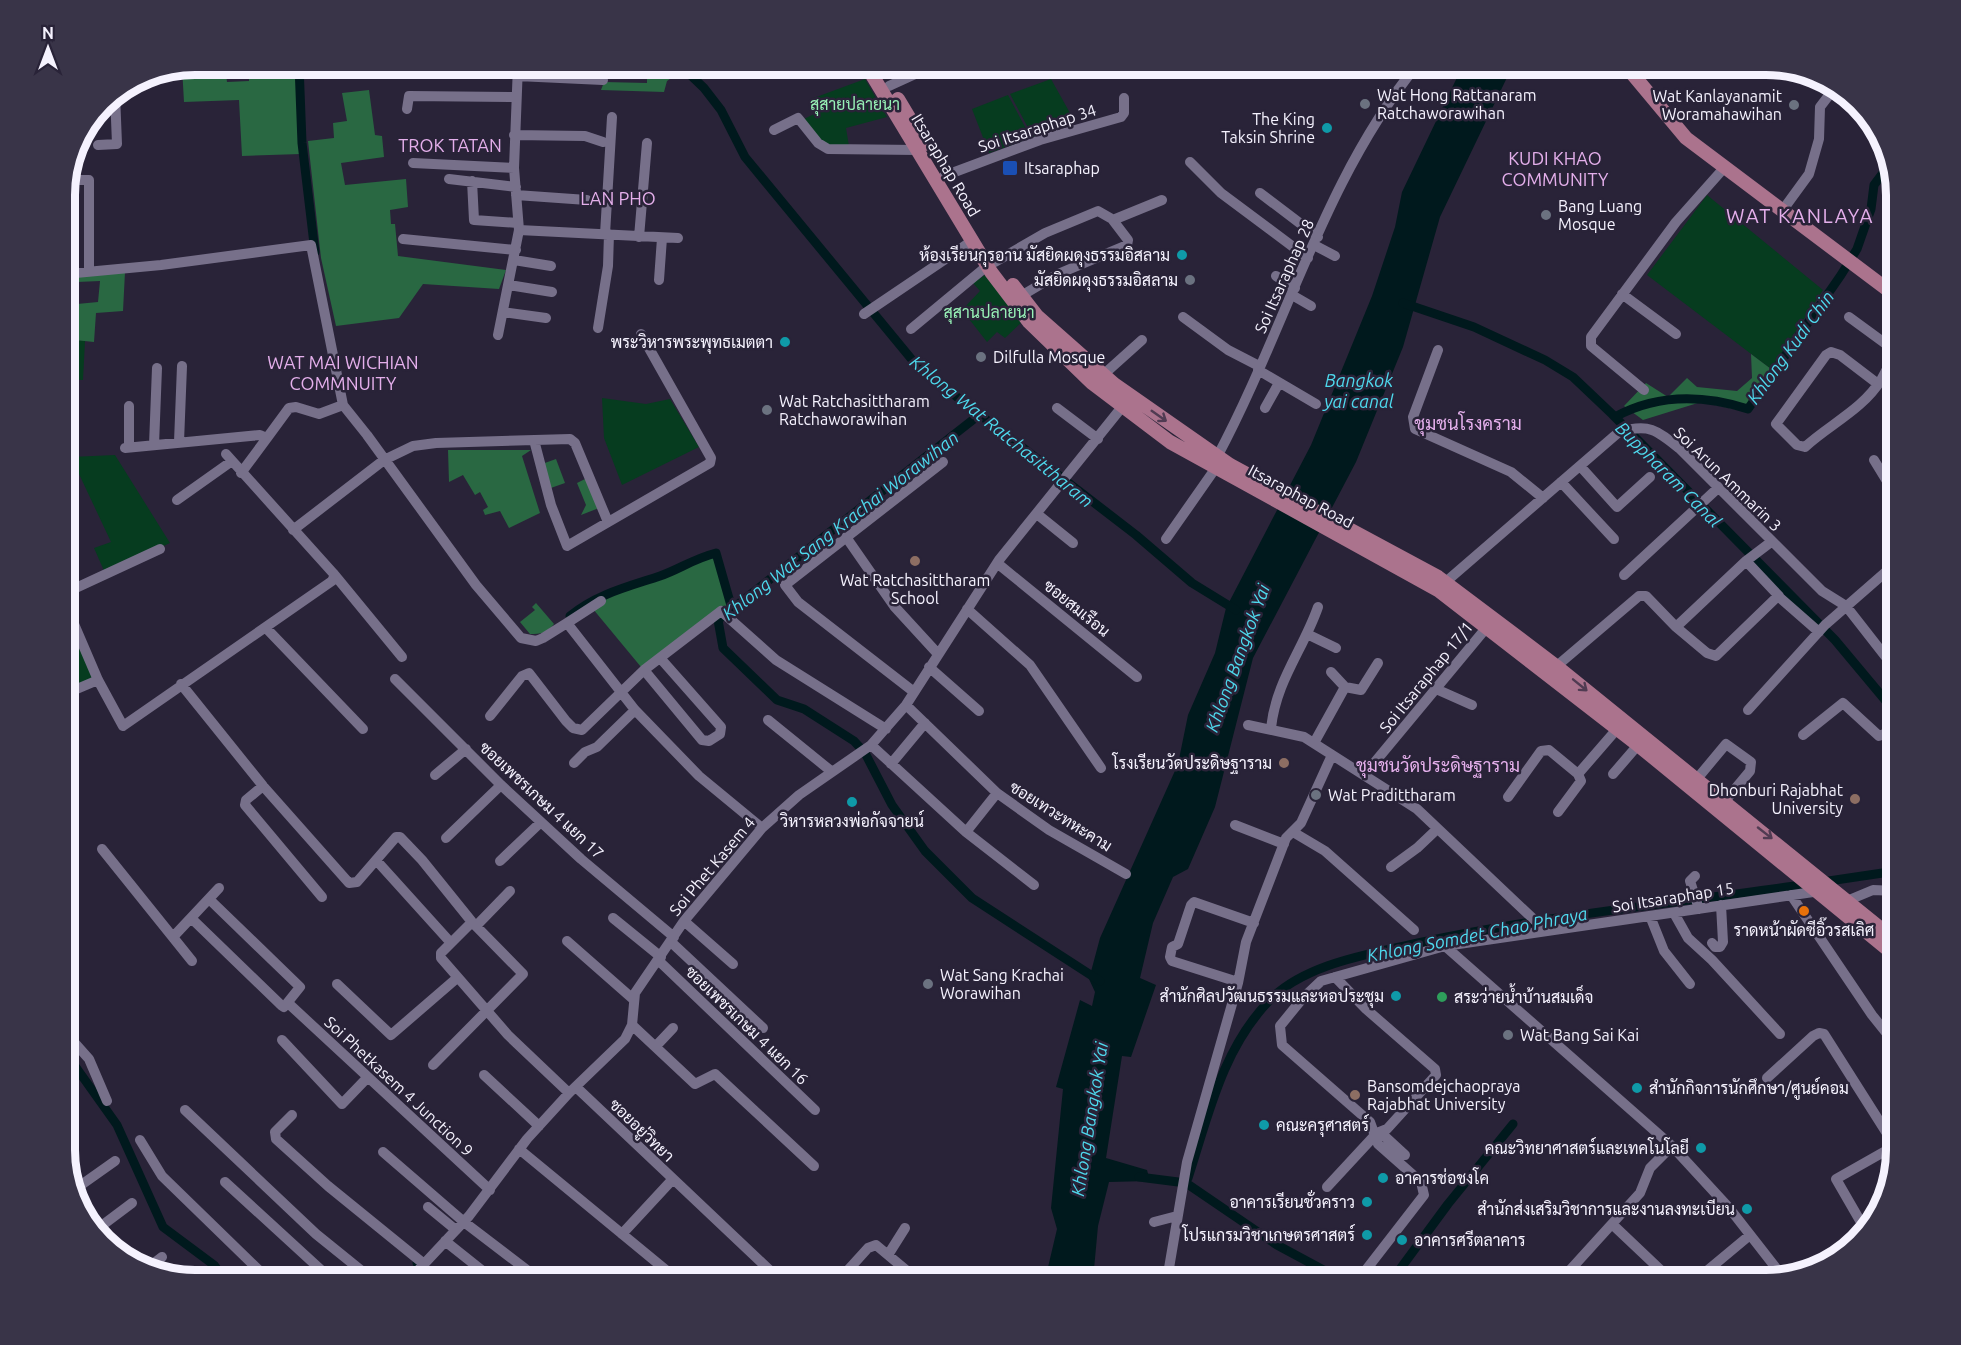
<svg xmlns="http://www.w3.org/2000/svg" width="1961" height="1345" viewBox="0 0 1961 1345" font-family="Ubuntu,Sarabun,sans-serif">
<rect width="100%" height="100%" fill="#292338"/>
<!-- green -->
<path fill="#063c1f" d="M865 79 887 117 846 128 849 146C821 148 819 141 804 119L814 114 811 99Z
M1051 79 1075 122 1033 137 1010 94Z
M1008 95 1031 138 989 153 972 109Z
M1707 195 1823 290 1771 369 1647 275Z
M985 275 1023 321 1005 338 997 332 987 342 962 310 980 291 973 283Z
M68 339 85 341 83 380 67 379Z
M602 398 646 404 670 399 699 447 622 485 604 438Z
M115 455 170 543 105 573 94 548 111 542 71 457Z
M75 632 94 678 65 689V635Z"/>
<!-- forest -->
<path fill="#296842" d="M195 65H225L227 82 249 81V65H295L301 154 242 156 239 100 184 102 182 67Z
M647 65H671L677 74 667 81 664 92 601 90 604 82 647 83Z
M369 90 375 135 382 136 384 157 341 163 345 185 406 179 408 207 390 210 391 224H395L398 256 506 270 499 289 423 284 399 318 336 326 321 258 308 141 334 138 333 123 347 121 342 93Z
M125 272 123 311 96 313 94 342 65 339V314H77V304L98 302 100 281 77 282V277Z
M1751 354 1771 369 1748 403 1738 410 1701 402 1643 420 1624 406 1646 383 1668 397 1687 378 1697 387 1737 391 1752 378Z
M448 450H531L522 456 540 513 509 528 500 511 485 515 483 510 488 507 480 492 475 495 463 475 449 482Z
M556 459 565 483 548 489 542 464Z
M587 478 599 508 581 515 586 505 577 483Z
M714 555 729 608 641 667 593 609 604 598Z
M536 603 554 624C547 633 541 634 530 634L520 622 535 610 532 607Z"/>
<!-- water -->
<path fill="#00191d" d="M1463 65H1513L1440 217 1403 347 1356 462 1253 658 1215 807 1188 869 1173 877 1153 923 1140 978 1156 985 1131 1057 1122 1056 1106 1158 1147 1170 1150 1181 1109 1182 1098 1226 1093 1280H1045L1057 1229 1051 1208 1063 1089 1056 1087 1080 1000 1092 1006 1095 992 1089 979 1100 938 1178 764 1188 715 1215 653 1226 608 1311 445 1372 296 1395 227 1402 192Z"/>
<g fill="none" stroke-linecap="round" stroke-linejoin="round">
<!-- canal -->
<path stroke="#00191d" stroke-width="9" d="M299 65 302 143 315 252
M680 65 704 88 721 110 745 157 918 367 1136 535 1192 583 1236 610
M1403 303 1474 327 1545 360 1573 377 1612 414 1835 640 1896 713
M979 415 718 620 723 648 777 700 804 709 854 741 865 753 892 805 925 851 972 898 1100 981
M1615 417C1657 394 1704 395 1748 409L1841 275 1857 249 1871 209 1874 185 1889 165
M570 616C597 594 627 587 660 576 680 569 693 559 716 553L732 609
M1822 882 1896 871
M65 1052 117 1125 163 1227 214 1265 225 1280
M1139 1177 1186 1183 1277 1245 1342 1280
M1188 1178C1208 1117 1222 1050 1268 1002 1303 964 1370 954 1418 943 1547 915 1678 903 1809 884
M417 1263 438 1280
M1392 1280 1448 1204 1513 1124"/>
<!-- minor -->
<path stroke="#77708a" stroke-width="10" d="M677 74 689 65
M517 76 603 80
M889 86 935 65
M407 109 409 96 516 97
M774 130 798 118 818 143 828 149 917 150
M514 135 585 136 603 142
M98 145 117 144 115 94
M1190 162 1221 193 1308 258
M413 163 514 168
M944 176 1040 140 1121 117 1124 113V98
M449 179 516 187
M66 180H89V272
M472 181 474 220 518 223
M1260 193 1318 237
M516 195 587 200
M1782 211 1809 174 1819 139 1820 107 1836 86
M1113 220 1162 200
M519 230 678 238
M605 234 612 117
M639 237 647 143
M403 239 516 250
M1314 245 1335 256
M514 260 551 266
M995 262 1045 233 1098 211 1112 219 1128 240 1127 245 1058 274 1021 296
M65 274 161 265 311 245 343 405
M1276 276 1295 288
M659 280 662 238
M509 285 552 292
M1886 288 1896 270
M1622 294 1676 334
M1292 295 1311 306
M503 312 546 318
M864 314 972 241
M1183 317 1228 350 1259 366
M1849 317 1890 347
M598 328 608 266 609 234
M911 329 987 266
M498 335 519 230 514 168 518 65
M1438 350 1413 417 1415 429 1511 472 1543 498
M1892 350 1891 340 1896 331
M1258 370 1316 404
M1103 375 1142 340
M1878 384 1840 355 1831 352 1826 355 1776 424 1797 445 1805 447C1830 424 1862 410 1881 380L1895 354
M1644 390 1591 346V337L1676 222 1724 168
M1057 408 1098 439
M1265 408 1279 383
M267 438 289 408 296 407 319 414 343 405 367 435 476 585 521 638 536 641 543 638 567 623
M534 440 551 505 567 546 710 463 711 458 641 334
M179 442 182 366
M154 445 157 368
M129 447V406
M125 448 260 435 267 438 241 473
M226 454 333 573 402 657
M1217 457C1286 328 1324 179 1417 65
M1874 460 1896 496
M1580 466 1617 507 1650 477
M1561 482 1614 539
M177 500 232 461
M1037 514 1073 543
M293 530 384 460 413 446 436 443 570 439 575 443 608 522
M846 537 894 606 938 654
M1166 539 1215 469
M1746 561 1779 596
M997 563 1137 677
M1624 575 1718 488
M1441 586 1619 432C1649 423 1657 430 1680 449L1822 591 1846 606 1896 670
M65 593 160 549
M601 601 567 623 635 710 699 776 762 828
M65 603 98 680 123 726 332 581 334 577
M967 609 1030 665 1101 768
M1676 627 1707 653 1716 656 1778 596 1819 632
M267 629 363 729
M1307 634 1336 648
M929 667 979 711
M644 670 702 740 709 741 720 734 721 727 661 659
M1552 670 1639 596H1646L1676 627 1746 561 1771 542
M1331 672 1345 687 1361 690 1378 663
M395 679 501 785 581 859 674 937
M181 684 263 786 349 883 357 882 396 837H400L422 860 472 922 523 974 433 1065
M1436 689 1472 705
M914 692 798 602 785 585 943 462
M65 694 98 680
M906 705 997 793 1049 830 1126 874
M1748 710 1825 625 1896 563
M490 716 522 676 529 673 566 721 573 728 582 730 644 670 721 611 776 660 886 729
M768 720 831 771
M1248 725 1304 737 1417 809 1545 930
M1271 728C1276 681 1303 650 1318 607
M1803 735 1843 703 1879 736 1896 729
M1314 743 1345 687
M871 745 966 832 1034 885
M574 763 585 752 597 747 635 710
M891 764 925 723
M1365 774 1487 627
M1578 774 1617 729
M1613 774 1638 745
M1701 774 1726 744 1751 762 1750 771 1725 801
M435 775 466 749
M263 786 246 800 245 805 322 897
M1508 797 1541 751 1549 750 1578 774 1581 781 1558 812
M1235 825 1284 844
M966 832 997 793
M1293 832 1325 851 1414 930
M446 838 501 785
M102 849 192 961
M376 860 451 943
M500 861 541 822
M1391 867 1417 848 1437 829
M1695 876 1690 881 1699 909
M1791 895 1872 1015 1896 1045
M1849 900 1873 890 1896 891
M1674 913 1688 938 1712 960 1780 1034
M1650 916 1664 951 1690 984
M191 918 281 1005 284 1007 300 987 209 899
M613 918 661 957
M684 921 733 964
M472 922 441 953V958L508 1035 569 1093
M477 925 510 891
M173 937 219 888
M567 941 633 999
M671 942 763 1028
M1712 943 1715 947H1720L1723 942 1721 905
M1445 946 1672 1146 1730 1209 1783 1277
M659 961 815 1110
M1238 982 1172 961 1170 957 1172 947 1178 944 1191 905 1194 902 1254 923
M337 984 391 1035 457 978
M288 1003 490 1190
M632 1025 695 1084 715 1074 814 1166
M65 1032 89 1059 107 1101
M282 1040 342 1104 367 1078
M656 1046 673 1028
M484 1075 539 1126
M1767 1078 1813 1036 1819 1033 1824 1034 1895 1146
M576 1087 780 1280
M185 1110 316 1234 373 1280
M292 1115 275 1132 276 1139 328 1186 424 1264
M1380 1132 1405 1155
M140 1140 162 1176 269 1280
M519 1149 678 1280
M383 1152 464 1222 540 1280
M225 1182 332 1280
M1327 1187 1377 1133 1387 1129 1436 1075 1435 1069 1366 1009 1335 977
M74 1190 115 1161
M428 1207 456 1230
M1154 1222 1177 1216
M1612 1224 1669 1278
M96 1230 132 1203
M1866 1231 1836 1179 1896 1145
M622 1234 672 1180
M445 1241 494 1280
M888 1255 905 1228
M149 1267 162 1257
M1362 1275 1424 1195 1421 1182 1378 1144 1370 1122 1282 1045 1280 1026 1302 999 1321 981 1445 946 1820 891
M192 1280 199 1274
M409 1280 469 1216 527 1139 569 1093 625 1039 632 1025 635 993 684 921 762 828 799 795 871 745 906 705 999 560 1122 407
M839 1280 868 1248 876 1245 918 1280
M1167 1280 1187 1162 1238 983 1246 942 1286 838 1301 823 1332 755
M1561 1280 1640 1193 1650 1168 1672 1146
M1696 1280 1750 1235"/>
<!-- major -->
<path stroke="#ab738d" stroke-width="14" d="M866 65 991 272 1029 322 1092 383 1170 442 1438 590 1638 745 1896 956
M1625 65 1686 138 1896 296
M898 99 925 144
M1013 285 1037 316 1114 384 1230 465 1438 577 1556 666 1896 941"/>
</g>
<!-- one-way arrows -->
<defs><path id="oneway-shaft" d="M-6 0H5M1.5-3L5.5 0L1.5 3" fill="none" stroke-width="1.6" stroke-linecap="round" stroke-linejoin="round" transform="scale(1.5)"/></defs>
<g stroke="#503b52">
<use href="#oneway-shaft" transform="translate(1159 416) rotate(35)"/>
<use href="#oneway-shaft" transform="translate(1580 685) rotate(39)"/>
<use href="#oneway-shaft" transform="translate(1765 833) rotate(38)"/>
</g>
<!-- markers -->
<g fill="#6b7280" stroke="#292338" stroke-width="2">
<circle cx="1365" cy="104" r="6"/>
<circle cx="1794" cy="105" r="6"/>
<circle cx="1546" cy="215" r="6"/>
<circle cx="1190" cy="280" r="6"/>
<circle cx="981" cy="357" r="6"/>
<circle cx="767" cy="410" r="6"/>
<circle cx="1316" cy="795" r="6"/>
<circle cx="928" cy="984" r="6"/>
<circle cx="1508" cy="1035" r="6"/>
</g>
<g fill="#0f9aa8" stroke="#292338" stroke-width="2">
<circle cx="1327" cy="128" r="6"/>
<circle cx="1182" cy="255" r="6"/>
<circle cx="785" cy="342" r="6"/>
<circle cx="852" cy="802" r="6"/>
<circle cx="1396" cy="996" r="6"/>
<circle cx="1637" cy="1088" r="6"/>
<circle cx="1264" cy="1125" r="6"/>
<circle cx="1701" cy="1148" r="6"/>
<circle cx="1383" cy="1178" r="6"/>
<circle cx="1367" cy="1202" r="6"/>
<circle cx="1747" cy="1209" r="6"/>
<circle cx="1367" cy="1235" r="6"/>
<circle cx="1402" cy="1240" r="6"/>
</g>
<rect fill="#1a4fb4" stroke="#292338" stroke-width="2" x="1002" y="160" width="16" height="16" rx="3"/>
<g fill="#8d6e63" stroke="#292338" stroke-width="2">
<circle cx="915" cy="561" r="6"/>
<circle cx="1284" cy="763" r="6"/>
<circle cx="1855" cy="799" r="6"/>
<circle cx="1355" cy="1095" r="6"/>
</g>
<circle fill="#e8710a" stroke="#292338" stroke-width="2" cx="1804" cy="911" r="6"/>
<circle fill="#2e9e5b" stroke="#292338" stroke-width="2" cx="1442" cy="997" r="6"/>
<g text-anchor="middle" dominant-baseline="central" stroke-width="5" stroke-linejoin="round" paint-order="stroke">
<!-- poi labels -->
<g font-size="16" fill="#f5f2fe" stroke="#292338" text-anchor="start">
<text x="1377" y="95">Wat Hong Rattanaram<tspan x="1377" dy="18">Ratchaworawihan</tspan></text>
<text x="1782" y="96" text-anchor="end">Wat Kanlayanamit<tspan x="1782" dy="18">Woramahawihan</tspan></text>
<text x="1315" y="119" text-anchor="end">The King<tspan x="1315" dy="18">Taksin Shrine</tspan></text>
<text x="1024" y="168">Itsaraphap</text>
<text x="1558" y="206">Bang Luang<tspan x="1558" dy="18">Mosque</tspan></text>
<text x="1170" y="255" text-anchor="end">ห้องเรียนกุรอาน มัสยิดผดุงธรรมอิสลาม</text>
<text x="1178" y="280" text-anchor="end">มัสยิดผดุงธรรมอิสลาม</text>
<text x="773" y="342" text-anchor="end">พระวิหารพระพุทธเมตตา</text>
<text x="993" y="357">Dilfulla Mosque</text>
<text x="779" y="401">Wat Ratchasittharam<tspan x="779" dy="18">Ratchaworawihan</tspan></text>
<text x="915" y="580" text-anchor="middle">Wat Ratchasittharam<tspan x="915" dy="18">School</tspan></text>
<text x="1272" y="763" text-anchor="end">โรงเรียนวัดประดิษฐาราม</text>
<text x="1843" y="790" text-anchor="end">Dhonburi Rajabhat<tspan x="1843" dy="18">University</tspan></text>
<text x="1328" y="795">Wat Pradittharam</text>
<text x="852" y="821" text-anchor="middle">วิหารหลวงพ่อกัจจายน์</text>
<text x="1804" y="930" text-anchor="middle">ราดหน้าผัดซีอิ๊วรสเลิศ</text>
<text x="940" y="975">Wat Sang Krachai<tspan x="940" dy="18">Worawihan</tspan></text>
<text x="1384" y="996" text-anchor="end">สำนักศิลปวัฒนธรรมและหอประชุม</text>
<text x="1454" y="997">สระว่ายน้ำบ้านสมเด็จ</text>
<text x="1520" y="1035">Wat Bang Sai Kai</text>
<text x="1367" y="1086">Bansomdejchaopraya<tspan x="1367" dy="18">Rajabhat University</tspan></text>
<text x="1649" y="1088">สำนักกิจการนักศึกษา/ศูนย์คอม</text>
<text x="1276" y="1125">คณะครุศาสตร์</text>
<text x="1689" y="1148" text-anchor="end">คณะวิทยาศาสตร์และเทคโนโลยี</text>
<text x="1395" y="1178">อาคารช่อชงโค</text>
<text x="1355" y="1202" text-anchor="end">อาคารเรียนชั่วคราว</text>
<text x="1735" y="1209" text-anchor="end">สำนักส่งเสริมวิชาการและงานลงทะเบียน</text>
<text x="1355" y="1235" text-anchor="end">โปรแกรมวิชาเกษตรศาสตร์</text>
<text x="1414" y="1240">อาคารศรีตลาคาร</text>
</g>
<!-- park labels -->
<g font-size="16" fill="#97f1b6" stroke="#292338">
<text x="855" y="104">สุสายปลายนา</text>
<text x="989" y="312">สุสานปลายนา</text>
</g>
<!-- street labels -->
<g font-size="16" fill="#f5f2fe" stroke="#292338">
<text transform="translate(1037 128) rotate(-18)">Soi Itsaraphap 34</text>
<text transform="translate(946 165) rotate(59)">Itsaraphap Road</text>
<text transform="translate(1284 276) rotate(-66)">Soi Itsaraphap 28</text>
<text transform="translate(1728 479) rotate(44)">Soi Arun Ammarin 3</text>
<text transform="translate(1301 496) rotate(28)">Itsaraphap Road</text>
<text transform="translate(1077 608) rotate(39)">ซอยสมเรือน</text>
<text transform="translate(1426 677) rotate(-51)">Soi Itsaraphap 17/1</text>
<text transform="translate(542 800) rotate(43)">ซอยเพชรเกษม 4 แยก 17</text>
<text transform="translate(1061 816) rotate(32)">ซอยเทวะทหะคาม</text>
<text transform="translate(712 866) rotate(-50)">Soi Phet Kasem 4</text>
<text transform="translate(1673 897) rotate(-9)">Soi Itsaraphap 15</text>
<text transform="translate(747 1025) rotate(44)">ซอยเพชรเกษม 4 แยก 16</text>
<text transform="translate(399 1086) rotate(43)">Soi Phetkasem 4 Junction 9</text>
<text transform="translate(642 1130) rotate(44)">ซอยอยู่วิทยา</text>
</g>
<!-- neighbourhood labels -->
<g font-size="18" fill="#e4afeb" stroke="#292338">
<text x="450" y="145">TROK TATAN</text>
<text x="1555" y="158">KUDI KHAO<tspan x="1555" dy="21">COMMUNITY</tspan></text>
<text x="618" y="198">LAN PHO</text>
<text x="343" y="362">WAT MAI WICHIAN<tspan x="343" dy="21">COMMNUITY</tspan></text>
<text x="1468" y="423">ชุมชนโรงคราม</text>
<text x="1438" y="765">ชุมชนวัดประดิษฐาราม</text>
</g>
<!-- water labels -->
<g font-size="18" font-style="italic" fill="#4ed9ed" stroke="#292338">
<text transform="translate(1790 347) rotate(-54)">Khlong Kudi Chin</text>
<text x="1359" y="380">Bangkok<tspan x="1359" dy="21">yai canal</tspan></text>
<text transform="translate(1002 431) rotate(39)">Khlong Wat Ratchasittharam</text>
<text transform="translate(1669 474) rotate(45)">Buppharam Canal</text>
<text transform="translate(840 525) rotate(-38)">Khlong Wat Sang Krachai Worawihan</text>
<text transform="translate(1237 658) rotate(-70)">Khlong Bangkok Yai</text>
<text transform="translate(1477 934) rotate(-11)">Khlong Somdet Chao Phraya</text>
<text transform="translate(1089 1119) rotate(-81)">Khlong Bangkok Yai</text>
</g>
<!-- quarter labels -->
<g font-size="20" letter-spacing="1.5" fill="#e4afeb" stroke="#292338">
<text x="1800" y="215">WAT KANLAYA</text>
</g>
</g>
<!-- crop -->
<path d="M0 0H1961V1345H0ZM195 75H1766A120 120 0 0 1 1886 195V1150A120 120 0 0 1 1766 1270H195A120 120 0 0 1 75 1150V195A120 120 0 0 1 195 75Z" fill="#393448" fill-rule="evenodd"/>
<path fill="none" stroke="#f5f2fe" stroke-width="8" d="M195 75H1766A120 120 0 0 1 1886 195V1150A120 120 0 0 1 1766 1270H195A120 120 0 0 1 75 1150V195A120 120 0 0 1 195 75Z"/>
<!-- north arrow -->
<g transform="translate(48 48)" stroke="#292338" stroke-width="4.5" paint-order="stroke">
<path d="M0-4.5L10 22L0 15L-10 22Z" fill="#f5f2fe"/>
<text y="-9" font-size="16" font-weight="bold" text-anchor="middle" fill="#f5f2fe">N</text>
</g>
</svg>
